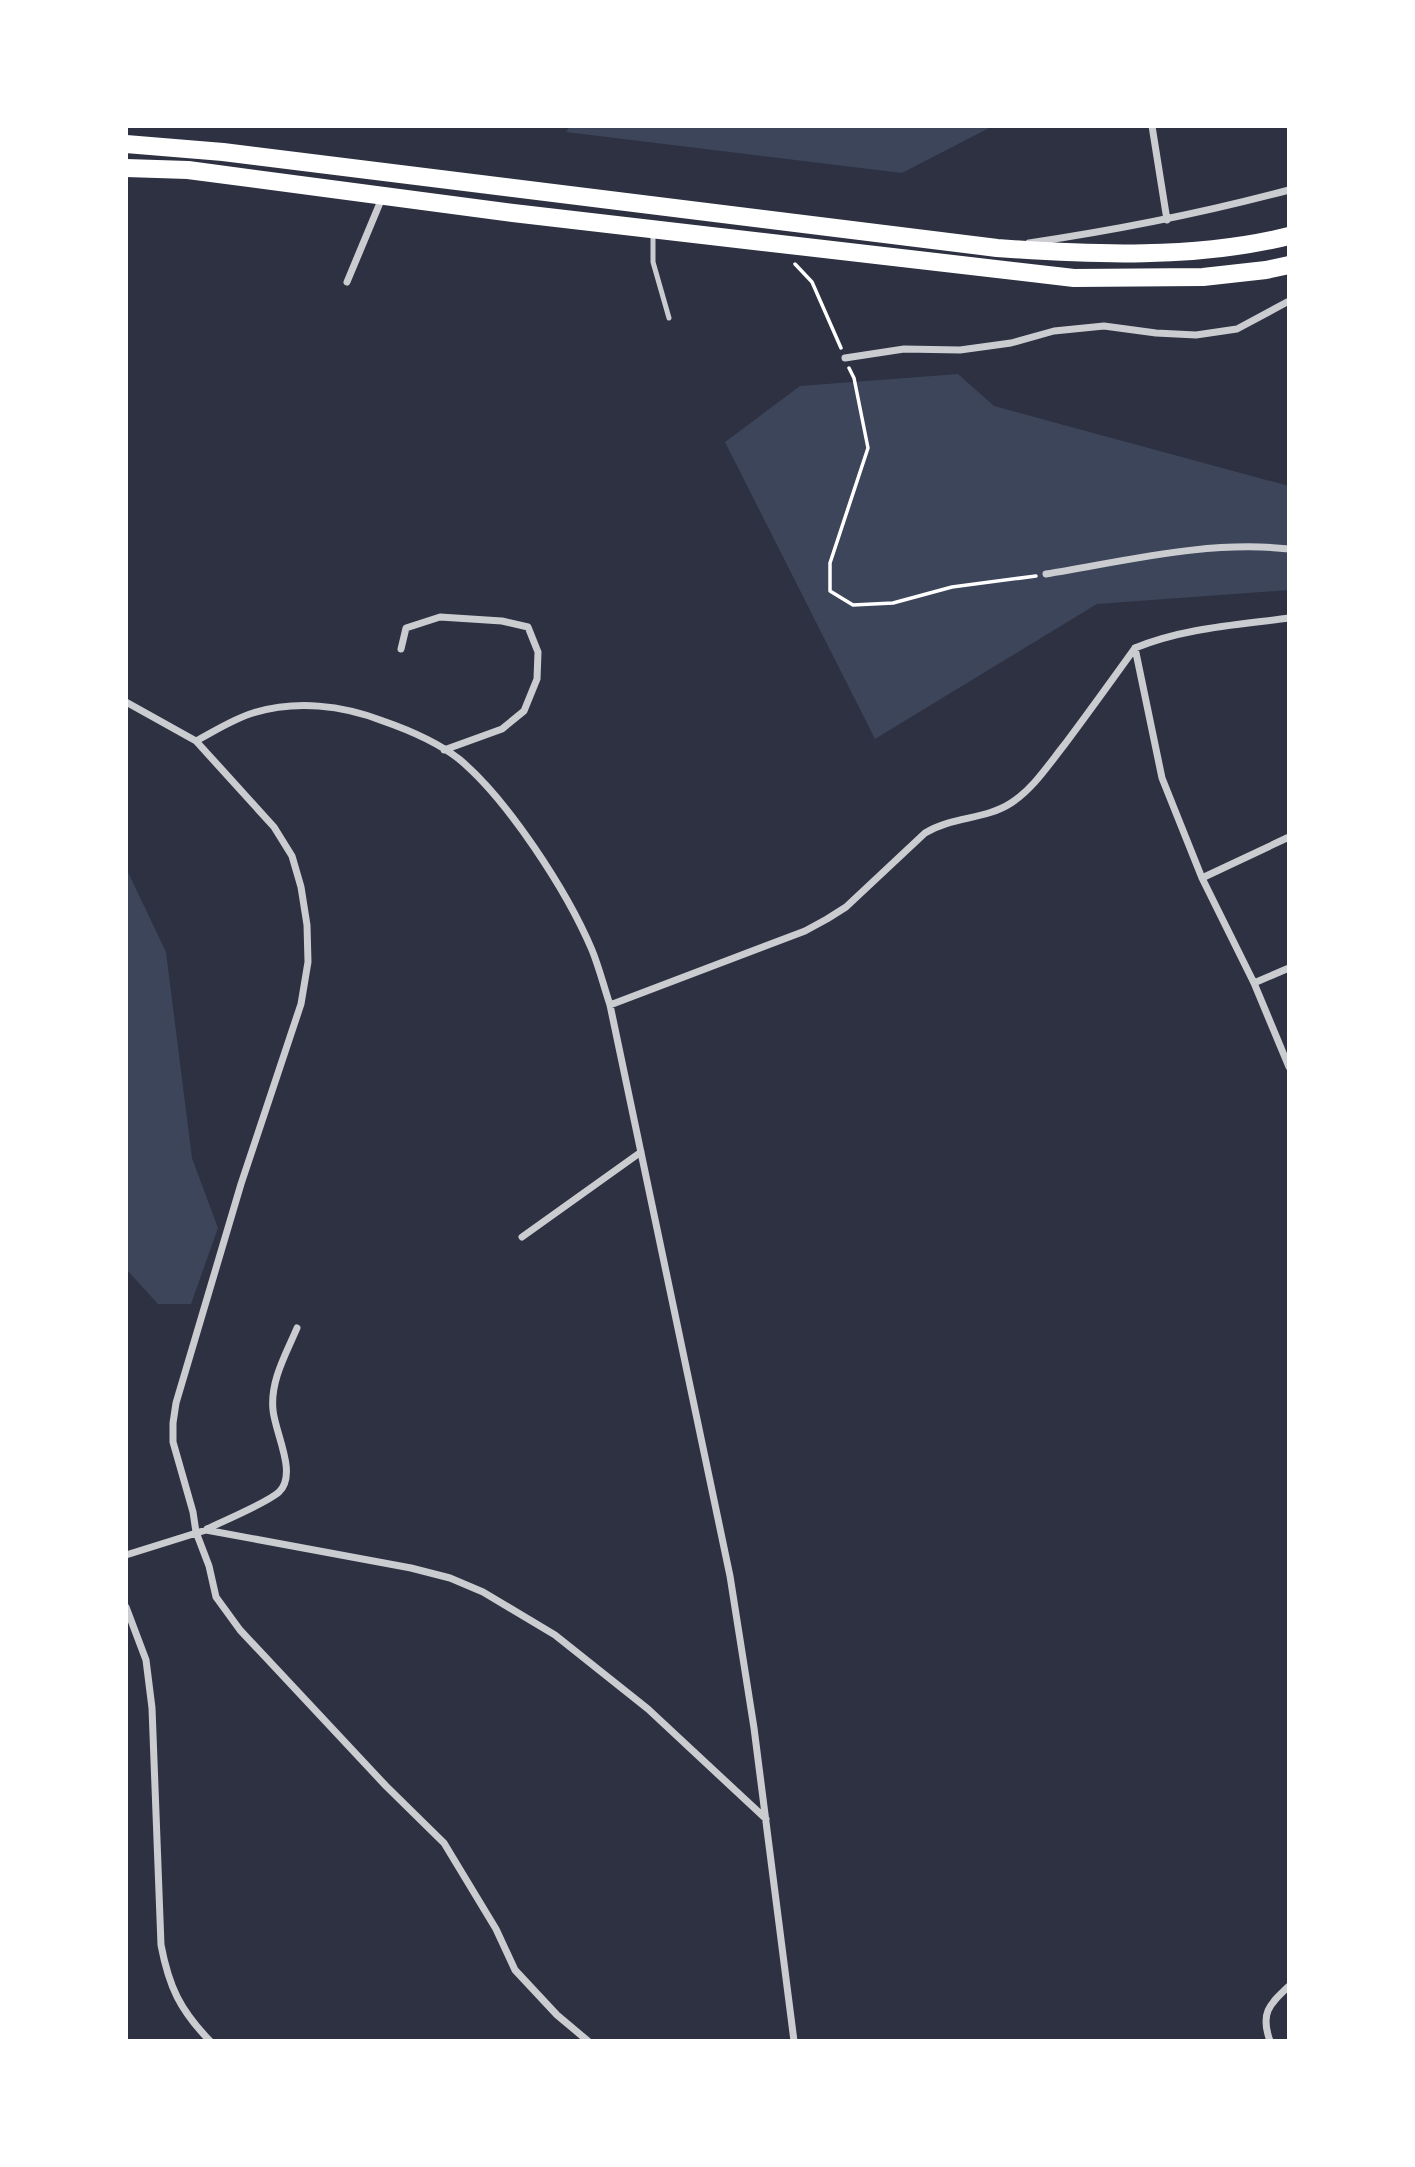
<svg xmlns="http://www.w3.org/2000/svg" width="1415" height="2167" viewBox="0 0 1415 2167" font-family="Helvetica,sans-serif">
<rect width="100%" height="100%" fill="#2d3142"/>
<!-- green -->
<path fill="#3c4559" d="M570 126H993L902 173 566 132Z
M958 374 994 406 1289 486V590L1097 604 875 739 725 442 800 386Z
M126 868 166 952 192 1158 218 1228 191 1304H158L126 1269Z"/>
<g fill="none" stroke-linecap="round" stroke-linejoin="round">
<!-- path -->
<path stroke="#fff" stroke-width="3.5" d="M795 264 812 282 841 348
M849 368 854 378 868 448 830 563V591L853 605 893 603 952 587 1036 576"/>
<!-- service -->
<path stroke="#caccd0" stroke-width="5" d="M653 232V262L669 318"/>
<!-- minor -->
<path stroke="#caccd0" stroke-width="7" d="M1152 126 1167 220
M1029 243C1117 230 1203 213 1289 190
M347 282 382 198
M845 358 904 349 960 350 1011 343 1054 331 1104 326 1156 333 1196 335 1237 329 1289 301
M1046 574C1126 561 1208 540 1289 549
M1135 648 1162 778 1202 878 1254 983 1289 1067
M1135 648C1183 628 1237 625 1289 618
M401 649 406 628 440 617 502 621 528 627 538 652 537 679 524 711 502 729 444 750
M126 702 196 741 274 827 292 856 301 887 307 925 308 962 301 1004 241 1184 176 1403 173 1423V1442L193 1512 196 1532 209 1566 216 1597 240 1630 386 1786 444 1843 496 1929 515 1970 557 2015 588 2041
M196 741C215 731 233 719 253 713 296 700 342 705 383 721 409 730 437 742 459 759 508 800 567 891 592 950 599 967 604 987 610 1005L730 1576 754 1728 794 2041
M1202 878 1289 837
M1254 983 1289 968
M610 1005 805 931 827 919 846 907 925 833C953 816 985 820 1011 803 1033 789 1049 764 1065 744 1089 712 1112 680 1135 648
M522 1237 641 1152
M207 1529C223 1521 267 1503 279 1492 298 1474 275 1433 273 1410 270 1381 286 1354 297 1328
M126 1555 206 1530 411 1568 450 1578 483 1592 555 1635 648 1709 766 1819
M126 1607 146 1660 152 1708 161 1945C169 1987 180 2010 210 2041
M1270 2041C1260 2013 1269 2005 1289 1986"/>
<!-- trunk -->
<path stroke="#fff" stroke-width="18" d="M126 144 223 152 997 248C1091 255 1197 259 1289 236
M126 168 188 170 513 213 1074 278 1203 277 1266 270 1289 265"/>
</g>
<!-- border -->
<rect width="1415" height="2167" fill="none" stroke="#ffffff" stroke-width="256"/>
</svg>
